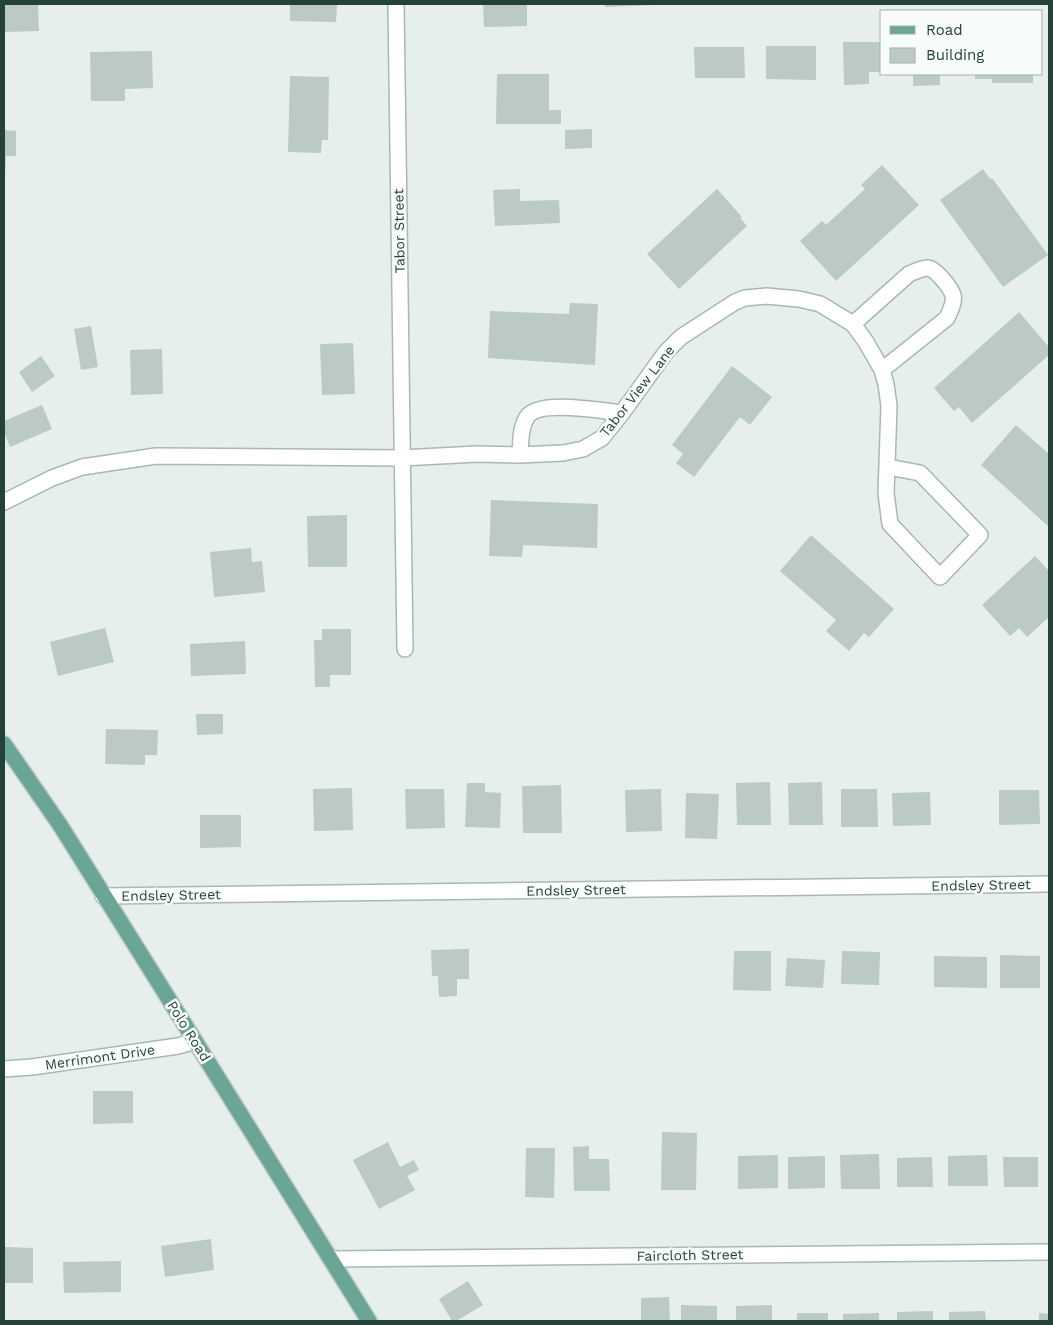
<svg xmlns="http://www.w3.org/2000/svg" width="1053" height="1325" viewBox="0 0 1053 1325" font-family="'Work Sans',sans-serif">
<rect width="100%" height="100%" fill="#e6efeb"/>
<!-- building -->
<path fill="#bbcac4" d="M4 4H38L39 31 4 32Z
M290 4H337L336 22 290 21Z
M483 4H527V26L484 27Z
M605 4H655V5L605 7Z
M843 42H882V72H869V84L844 85Z
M766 46H816V80L766 79Z
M694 47H744L745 78H695Z
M152 51 153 88 125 89V101H91L90 52Z
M497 74H549V110H561V124H496Z
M913 74H940V85L913 86Z
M975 74H1033V83H992V79H975Z
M290 76 329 77 328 140H322L321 153 288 152Z
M592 129V148L565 149V130Z
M4 130 16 131V156H6L5 176H4Z
M882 165 919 205 836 281 800 241 822 221 826 225 865 189 861 185Z
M983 169 990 179 992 178 1048 255 1003 287 940 200Z
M520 189V201L559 200 560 223 495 226 493 190Z
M717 189 742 217 740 218 747 226 679 289 647 254Z
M570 303 598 304 595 365 488 358 490 311 569 314Z
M1019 312 1049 347V355L972 423 959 407 954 411 934 388Z
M91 326 98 367 81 370 74 329Z
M353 343 355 394 322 395 320 344Z
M162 349 163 394 131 395 130 350Z
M41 356 55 376 32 392 19 372Z
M732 366 772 397 750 425 740 417 694 477 676 463 683 454 672 445Z
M42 405 52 429 10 447 4 432V421Z
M1016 425 1049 454V527L981 465Z
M491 500 598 504 597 548 523 545 522 557 489 556Z
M347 515V567H308L307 516Z
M811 535 894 609 869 637 864 633 849 651 826 631 836 620 780 571Z
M251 548 252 562 262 561 265 592 214 597 210 552Z
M1035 556 1049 571V617L1027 637 1019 628 1010 636 982 605Z
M105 628 114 662 58 676 50 642Z
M322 629H351V675H330V687H315L314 640H322Z
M245 641 246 674 191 676 190 644Z
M196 714H223V734L197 735Z
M106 729 158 730 157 755H145V765L105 764Z
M770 782 771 825H737L736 783Z
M822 782 823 825H789L788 783Z
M467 783H485V792L501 793 500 828 465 827Z
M561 785 562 833H523L522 786Z
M352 788 353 830 314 831 313 789Z
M405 789H444L445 828 406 829Z
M661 789 662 831 626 832 625 790Z
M841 789H877L878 827H841Z
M999 790H1039L1040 824 999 825Z
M930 792 931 825 893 826 892 793Z
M686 793 719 794 717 839 685 838Z
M200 815H241V847L200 848Z
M469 949V979H457V996L439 997 438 976H432L431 950Z
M734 951H771V991L733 990Z
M842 951 880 952 879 985 841 984Z
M1000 955 1040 956V988H1000Z
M934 956 987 957V988L934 987Z
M787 958 825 960 823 988 785 986Z
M93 1091H133V1123L93 1124Z
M662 1132 697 1133 696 1190H661Z
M388 1142 400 1167 414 1160 419 1170 407 1176 415 1190 379 1209 353 1160Z
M589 1146V1159H609L610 1191H574L573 1147Z
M526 1148H555L554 1198 525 1197Z
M879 1154 880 1189H841L840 1155Z
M778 1155V1188L738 1189V1156Z
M987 1155 988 1186H948V1156Z
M825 1156V1188L788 1189V1157Z
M932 1157 933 1187H897V1158Z
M1003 1157H1038V1187H1004Z
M211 1239 214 1270 165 1277 161 1246Z
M4 1247 33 1248V1283H4Z
M121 1261V1292L64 1293 63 1262Z
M468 1281 483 1305 456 1321H452L439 1299Z
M669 1297 670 1321H641V1298Z
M681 1305 717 1306V1321H681Z
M772 1305V1321H736V1306Z
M933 1311V1321H897V1312Z
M985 1311 986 1321H949V1312Z
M797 1313H828V1321H797Z
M879 1313V1321H843V1314Z
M1039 1313 1049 1314V1321H1039Z"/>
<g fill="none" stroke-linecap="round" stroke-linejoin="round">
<!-- minor casing -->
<g stroke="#a8b8b2" stroke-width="18">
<path id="minor" d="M396 4 405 649
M853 324 909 274C914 272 922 268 928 268 936 269 950 287 953 295 955 302 950 311 947 318L882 370
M520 455C521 442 520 428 527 417 539 399 602 411 622 413
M4 502 52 478 82 467 156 456 402 458 477 454 520 455 563 453 583 449 602 438 622 413 666 352 681 337 735 302 745 298 766 296 799 299 820 304 853 324 866 342 882 370 886 384 889 406 886 493 890 524 940 577 980 535 920 473 888 467
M103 896 1049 884
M4 1069 32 1067 178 1046 195 1041
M331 1259 1049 1252"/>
</g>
<!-- major casing -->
<g stroke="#c2cac8" stroke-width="18">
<path id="major" d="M4 744 60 825 195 1041 369 1321"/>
</g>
<!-- minor -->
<use href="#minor" stroke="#fff" stroke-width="15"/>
<!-- major -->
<use href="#major" stroke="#6aa596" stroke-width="15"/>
</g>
<g text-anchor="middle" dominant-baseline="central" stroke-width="5" stroke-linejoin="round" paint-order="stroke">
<!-- street labels -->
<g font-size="14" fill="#24423a" stroke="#f7fbf9">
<text transform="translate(399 231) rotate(-91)">Tabor Street</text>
<text transform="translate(637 391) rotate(-52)">Tabor View Lane</text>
<text transform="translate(981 885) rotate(-1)">Endsley Street</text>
<text transform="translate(576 890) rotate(-1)">Endsley Street</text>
<text transform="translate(171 895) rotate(-1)">Endsley Street</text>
<text transform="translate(189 1031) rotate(58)">Polo Road</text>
<text transform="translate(100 1057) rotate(-8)">Merrimont Drive</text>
<text transform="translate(690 1255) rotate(-1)">Faircloth Street</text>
</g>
</g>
<!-- border -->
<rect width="1053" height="1325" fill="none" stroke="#24423a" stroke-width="10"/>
<!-- legend -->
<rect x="880" y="10" width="162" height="65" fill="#f7fbf9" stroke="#a3b1ad"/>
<rect x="890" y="26" width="25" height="8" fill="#6aa596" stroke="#a3b1ad"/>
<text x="926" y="35" font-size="15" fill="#24423a">Road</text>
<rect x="890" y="48" width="25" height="15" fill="#bbcac4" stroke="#a3b1ad"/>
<text x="926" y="60" font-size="15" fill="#24423a">Building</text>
</svg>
